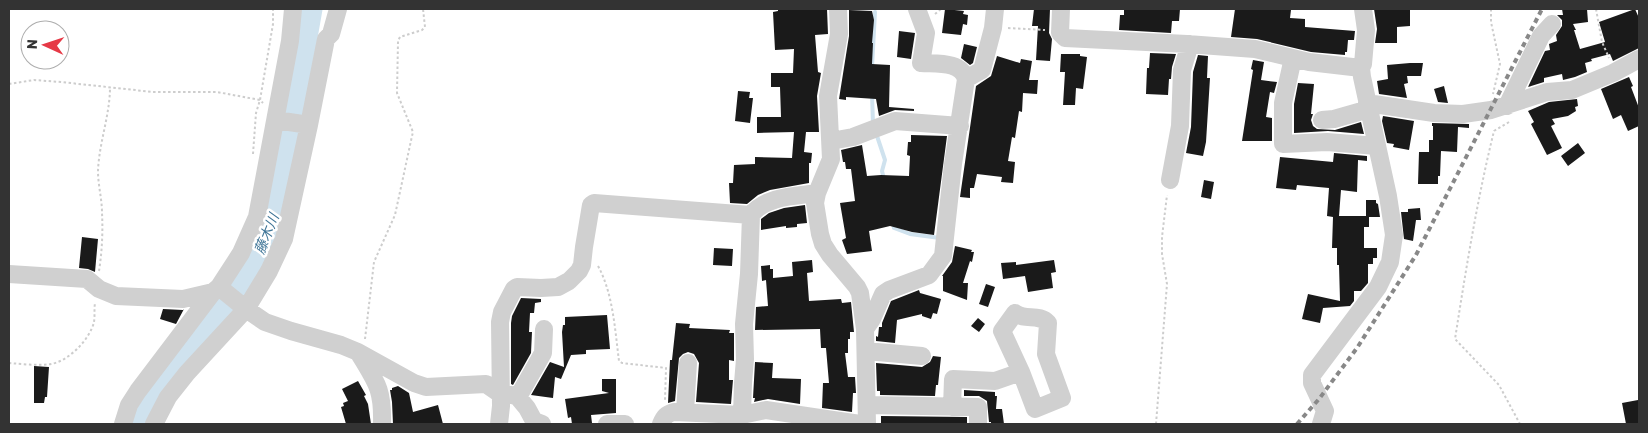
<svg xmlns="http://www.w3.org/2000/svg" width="1648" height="433" viewBox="0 0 1648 433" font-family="Rubik,'Noto Sans JP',sans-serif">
<rect width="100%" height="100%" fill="#fff"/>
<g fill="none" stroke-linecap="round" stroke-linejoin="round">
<!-- stream -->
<path stroke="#cfe2ee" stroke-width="4" d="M872 67 875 12
M872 94 873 124
M876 133 885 160 882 171 884 179
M893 223 894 228 910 234 940 238"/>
<!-- river -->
<path stroke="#cfe2ee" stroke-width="21" d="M139 424 143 412 159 385 238 289 264 249 276 215 312 9"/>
</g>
<!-- building -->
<path fill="#1a1a1a" d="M778 9H827L828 34 815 35 818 72 821 73 817 96 819 132H806L804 152 812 153 811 163H809V183L770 190 758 195 747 204 730 203 729 183H733L734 165 755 164V157L792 158 794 132 757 133V117H781L780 87H771V73H793L794 49 775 50 773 12 778 11Z
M945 9 964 11 963 14 968 15 967 25 963 24 961 35 942 33Z
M1034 9H1050L1049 33 1052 39 1050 61 1036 60 1038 26H1032Z
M1126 9H1180L1179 21H1172L1171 33 1119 30 1120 15H1124V10Z
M1235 9H1288L1291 10 1290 18 1305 19V27L1355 31 1354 40H1348L1347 52H1345V55L1311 52 1257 39 1231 37Z
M1374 9H1410V26L1397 27V43H1375L1377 29Z
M1562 9H1587L1588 22 1573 24 1576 30H1574L1580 49 1605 42 1599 22 1635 9 1639 18V48L1613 61 1610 54 1591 59 1592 61 1585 63 1587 72 1575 77 1563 80 1562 74 1544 78V82L1528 87 1545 51 1550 50 1549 44 1557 41 1556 35 1562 26V20L1557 15H1563Z
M849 10 872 11 874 20 872 43H873L872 64 890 65 889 107 914 109V111L895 110 879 116 876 99 846 97V100L839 99 849 36Z
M899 31 915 33 911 59 897 57Z
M964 44 977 47 973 63 970 65 961 58Z
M1150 53 1176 54 1172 67 1171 79H1169L1168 95 1146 94 1147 68H1149Z
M1061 54H1080V56L1087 57 1083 89 1076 88 1075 105H1063L1065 72H1060Z
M1198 55 1208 56 1207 78H1210L1206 142 1203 156 1186 153 1191 127 1193 72Z
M997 56 1020 63 1021 59 1032 61 1029 80H1038L1037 94 1023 93 1022 112 1019 111 1015 138 1012 137 1008 161 1015 162 1013 183 1001 182 1002 177 977 174 974 188H970V198L960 197 976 86 991 76Z
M1253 60 1264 62 1261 80 1277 82 1274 93 1270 92 1266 117 1272 118V141H1242L1253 70 1251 69Z
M1410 63H1423L1421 76H1407L1408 83 1404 84 1407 98 1379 94 1377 81 1388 79 1387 65Z
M1629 77 1633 86 1631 87 1639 108V126L1628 131 1621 115 1613 119 1601 89Z
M1298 83 1314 84 1311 114H1313L1311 120 1313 126 1317 129 1335 130 1361 122 1364 134 1328 131 1294 133V104Z
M1444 86 1448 103 1438 102 1434 89Z
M738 91 750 92 749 98H753L750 123 735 121Z
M1577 99 1578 106 1575 107 1576 111 1568 116 1552 119 1555 124 1551 126 1562 148 1547 155 1531 124 1534 122 1528 111 1549 102Z
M1383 116 1414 121 1409 150 1393 147 1394 144 1387 143 1382 121Z
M1432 123 1469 124V128L1458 127 1457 152 1441 151 1440 176H1438V184H1418L1419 152H1429V140H1433V126H1432Z
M911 135 947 136 934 235 912 232 890 226 869 231 872 251 847 254 842 240 846 238 840 203 855 201 851 169H846L845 162H843L841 150 862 145 867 176 881 175 909 176 910 156 907 155 908 142H911Z
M1578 143 1585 153 1568 166 1561 156Z
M1334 153 1367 156V161L1358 160 1357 192 1341 190 1339 216H1366V200H1376V203L1378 204 1380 217H1369V227H1364V248H1377V258H1373V264H1368V283L1361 291H1354V301L1350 306 1323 308 1320 323 1302 319 1308 294 1340 301 1339 265H1337V248H1332L1333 217 1327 216 1329 188 1297 185 1296 190 1276 188 1280 157 1333 162Z
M1204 180 1214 182 1211 199 1201 197Z
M805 205 807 223 797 224V227L786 228V226L761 230V219L769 213 784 208Z
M1420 208 1421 220H1416L1413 241 1404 239 1401 212H1408V209Z
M82 237 98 239 95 272 88 269 79 268Z
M955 246 972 250 971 252H974L972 262 970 261 963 283H968L967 300 943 291V276H942L952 262Z
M714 248 733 249 732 266 713 265Z
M812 260 813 272 807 273 809 301 841 299 842 303 851 302 854 332H850V339H848V353H845L848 377H855L856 393H853L852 412 822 408 823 383H829L826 348H821L820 329 755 330 756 307 768 306 766 280 762 281 761 266 770 265V269H773V278L793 276 792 262Z
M1054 260 1056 272 1051 273 1053 288 1028 292 1025 276 1003 279 1001 263 1016 262V265Z
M986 284 995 287 988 307 979 304Z
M919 290 920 293 941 299 937 314 933 313 931 319 922 316V314L897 320 895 343 876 341V336L878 337 879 327H882V323L891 301Z
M521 298 541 299V302L535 303 534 313H530L529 332H532L531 353 513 385 511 384V323L512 316Z
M163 309 183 310 184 309 176 324 160 319Z
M607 315 610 349 586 350V354L571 355 561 379 555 377 553 398 531 395 550 362 564 367 562 332 563 325H565V317Z
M978 318 985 324 979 332 971 326Z
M676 323 690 324 689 328 730 330 729 333H734V361L729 360V380H733L731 404 696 402 699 363 694 354 688 352 683 354 679 358 675 401 668 403 670 360H672Z
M933 356 941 357 938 385H936L935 396 880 395V391H877L876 363 922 367 930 362Z
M755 362 773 363 772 378 801 379 800 404 768 399 754 402 755 398H753Z
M34 366 49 367 47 397H45L44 403H34Z
M602 379H616V413L591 415 592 423 572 424 571 417 568 418 565 399 609 393 602 391Z
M358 381 366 395 364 396 368 404 371 424H346L341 407 344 406 343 403 348 401 342 389Z
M398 386 409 393 413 412 438 405 443 424H393L392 402 390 390H392V388Z
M964 390 995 392V396H997L996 409H1002L1004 424H991V422H989L987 401 979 396H964Z
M1638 400V402H1639V424H1626L1622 403Z
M881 416 967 417V424H881Z"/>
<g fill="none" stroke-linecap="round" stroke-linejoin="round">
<!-- path -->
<path stroke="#cdcdcd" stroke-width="2" stroke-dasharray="2.5 2.5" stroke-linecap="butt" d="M1491 9V22L1500 64 1493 94
M1596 9 1602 42 1609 58
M935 14 941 9
M1008 28 1045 30
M9 84 34 80 61 82 153 92H217L260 100 263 103
M1509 122 1494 131C1477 200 1466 269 1455 339L1499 385 1520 424
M253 154 256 113 260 100 273 24V9
M598 266C613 293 615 330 619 361L622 363 666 368 665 400
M99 271C102 252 103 232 102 213 102 199 98 185 98 171 99 143 110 115 110 87
M365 339 374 262 395 215 412 136 413 132 397 93 398 41 400 37 422 30 425 27 423 9
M9 363C22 364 38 366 51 364 69 361 90 339 94 322 95 316 94 309 95 303
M1156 424 1167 284 1162 254V237L1167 195"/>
<!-- minor -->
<path stroke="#d0d0d0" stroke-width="18" d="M838 9 839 34 828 96 831 159 817 193 815 203 820 234 823 244 830 255 857 287 860 293 865 329 867 424
M917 9 926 33 921 63C937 64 961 61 966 79
M1061 9 1060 33 1065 38 1187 44 1255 49 1309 62 1361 68
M1293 58 1283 103V144L1327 142 1377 146
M1367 103 1434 113 1463 114 1491 110 1547 92 1572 90 1613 73 1639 59
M1507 106 1541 36 1552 24
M276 120 309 125
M1322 120 1334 119 1369 109
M831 141 853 137 895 121 960 126
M1170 180 1180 126 1182 70 1190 44
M9 274 87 279 99 289 116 296 183 299 213 292
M219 287 246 309 265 322 291 331 341 345 358 352 414 383 426 387 486 384 499 393 517 396 527 408 534 421 542 424
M865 329 872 319 883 294 889 290 929 275 943 256 953 164 966 79 982 70 993 28 995 9
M866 351 922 356
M360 355C377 383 383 390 382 424
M518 397 543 353 544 329
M867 405 978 407V424
M952 407 953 379 995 381 1021 372 1002 331 1015 313C1025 321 1039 313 1048 323L1046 354 1062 398 1035 409 1021 372
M685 412 688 363
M742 415 743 383 745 359 744 324 749 274 751 215C765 196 796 196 817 193
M123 424 129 405 138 391 213 292 219 287 241 253 257 217 290 41 293 9
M154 424 168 397 187 373 246 309 269 271 284 239 309 125 326 39 331 34 338 9
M499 424 501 406 500 322 502 312 514 289 517 287 541 288 558 287 569 281 579 271 582 265 584 247 591 205 594 203 751 215
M607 424H625
M661 424C664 417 666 414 674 412L742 415 766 410 860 424
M1321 424 1325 411 1312 383V375L1378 287 1390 262 1394 235 1388 196 1362 77 1361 68 1363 64 1366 30 1363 9"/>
<!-- rail -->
<path stroke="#888" stroke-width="4" stroke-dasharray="5 4" stroke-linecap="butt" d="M1297 424 1319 399 1357 348 1416 255 1542 9"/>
</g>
<g text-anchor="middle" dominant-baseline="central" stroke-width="5" stroke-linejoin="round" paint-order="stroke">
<!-- water labels -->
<g font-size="14" font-style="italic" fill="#3f7597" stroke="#fff">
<text transform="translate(267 234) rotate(-68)">藤木川</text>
</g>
</g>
<!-- border -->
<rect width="1648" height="433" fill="none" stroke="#333333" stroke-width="20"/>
<!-- north arrow -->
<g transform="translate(45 45) rotate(273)"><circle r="24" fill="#ffffff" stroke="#adadad"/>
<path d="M0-4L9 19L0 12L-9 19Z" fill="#e63946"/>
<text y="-8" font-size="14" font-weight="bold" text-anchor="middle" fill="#333333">N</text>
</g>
</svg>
